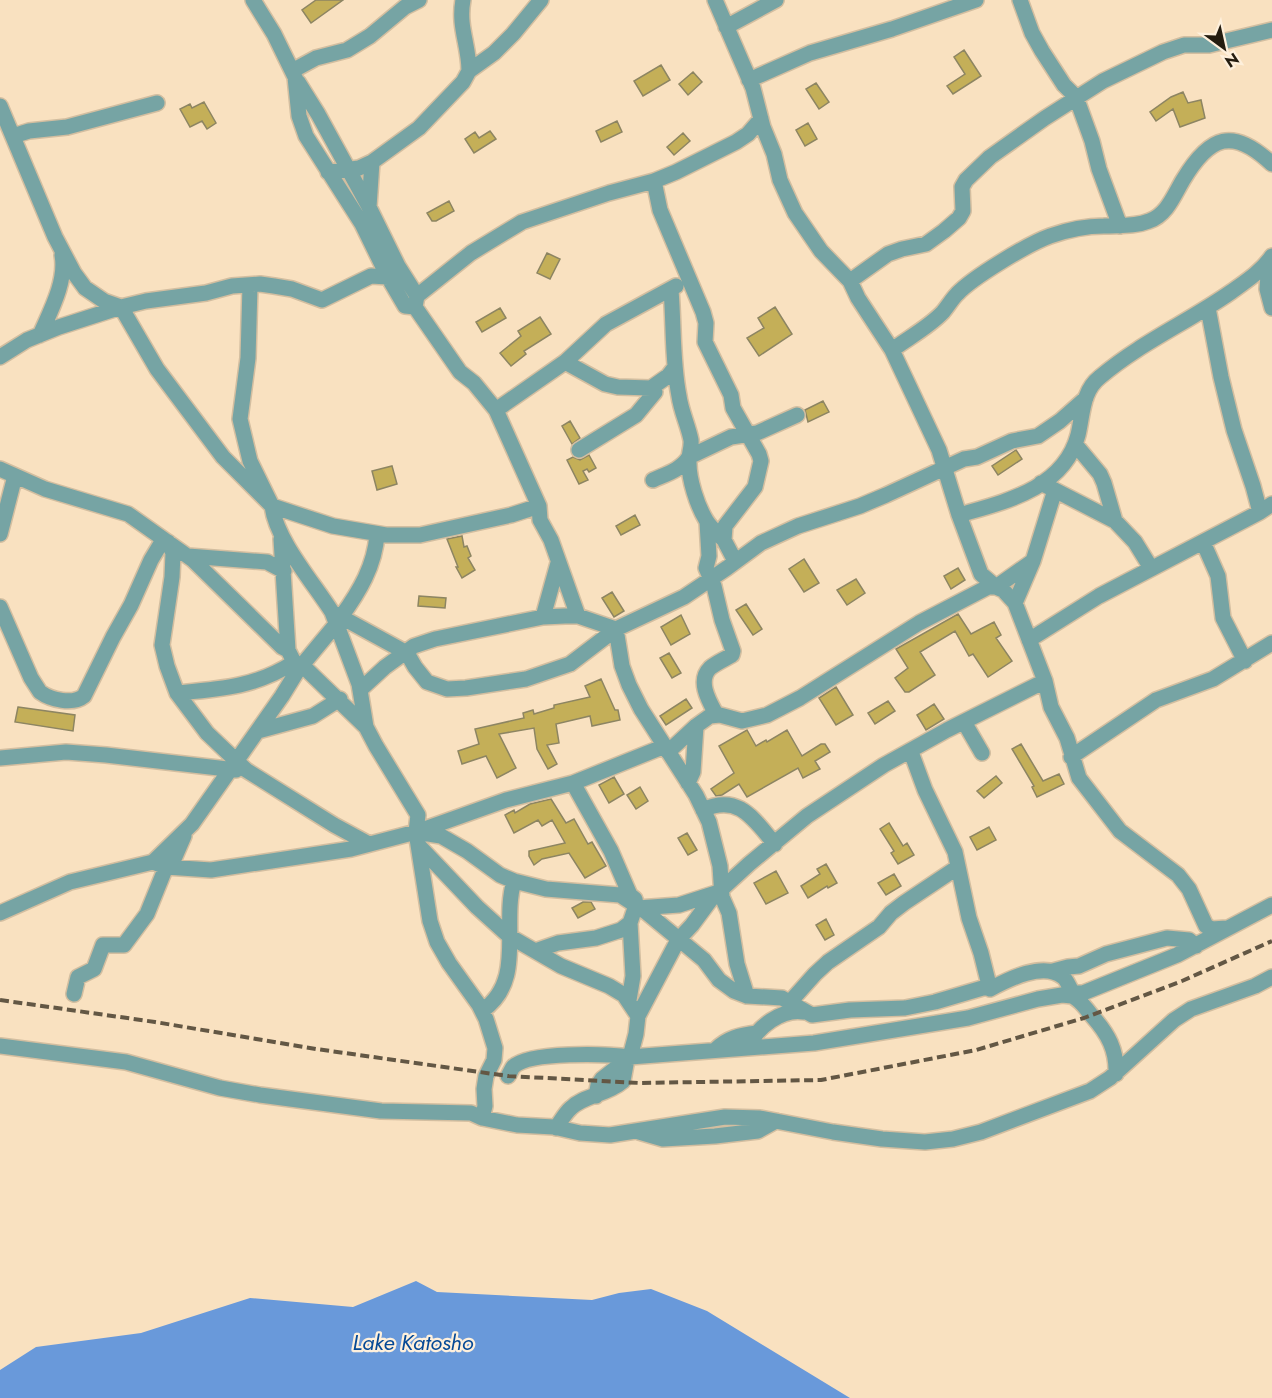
<svg xmlns="http://www.w3.org/2000/svg" width="1272" height="1398" viewBox="0 0 1272 1398" font-family="Jost,sans-serif">
<rect width="100%" height="100%" fill="#f9e1c0"/>
<!-- water -->
<path fill="#6999da" d="M416 1281 437 1292 592 1300 619 1293 651 1289 707 1311 850 1398H0V1370L36 1347 141 1333 250 1298 353 1307Z"/>
<!-- building -->
<path fill="#c4af58" stroke="#8d8562" stroke-width="1.5" d="M316 0H343L311 23 302 10Z
M964 50 981 76 953 94 947 86 965 74 954 57Z
M661 65 670 80 643 96 634 81Z
M693 72 702 82 688 95 679 84Z
M816 83 829 102 819 109 806 89Z
M1183 92 1188 103 1201 100 1205 118 1180 127 1173 109 1156 121 1150 112 1171 97Z
M204 102 216 123 207 129 202 121 190 127 180 109 190 104 192 108Z
M617 121 622 132 601 142 596 131Z
M808 123 817 139 805 146 796 130Z
M490 131 496 139 474 153 465 139 475 132 479 138Z
M683 133 690 141 674 155 667 147Z
M449 201 454 211 436 221H432L427 213Z
M547 253 560 259 550 279 537 273Z
M775 307 792 334 759 356 747 338 764 328 758 318Z
M500 308 506 318 482 332 476 322Z
M540 317 551 334 524 351 526 354 511 366 500 353 521 336 518 331Z
M823 401 829 412 808 422 805 410Z
M570 421 580 438 572 444 562 426Z
M1016 450 1022 459 998 475 992 466Z
M589 455 596 468 589 472 587 469 583 471 588 480 579 484 567 460 573 457 580 460Z
M392 466 397 484 377 490 372 471Z
M635 515 640 525 621 535 616 526Z
M462 536 464 547 467 546 471 556 468 558 475 570 462 578 456 567H458L447 539Z
M804 559 819 583 804 592 789 569Z
M958 568 965 580 951 589 944 576Z
M856 579 865 593 847 605 837 590Z
M612 592 624 611 614 617 602 598Z
M419 596 446 598 445 608 418 606Z
M746 604 762 629 753 635 736 610Z
M958 614 971 634 994 622 1001 635 996 638 1012 661 988 677 973 654 969 656 955 631 920 652 935 675 909 692H905L895 678 908 668 896 649Z
M681 615 690 634 671 645 661 627Z
M669 653 681 673 672 678 660 658Z
M601 679 615 710H618L620 720 592 726 590 716 556 724 559 743 547 745 557 764 548 769 537 749 534 728 499 734 516 768 497 778 486 756 462 764 458 751 479 744 475 729 524 718 523 713 533 710 534 714 554 708V705L590 697 585 686Z
M836 687 853 715 836 725 819 698Z
M686 699 692 708 666 725 660 716Z
M888 701 895 711 875 724 868 713Z
M934 704 944 719 926 730 917 715Z
M18 707 75 715 73 731 15 722Z
M747 730 756 746 766 740 767 742 787 730 802 756 821 744H825L830 752 815 761 820 769 803 778 798 768 747 797 739 784 722 795 716 796 711 789 734 773 719 746Z
M1021 744 1043 781 1059 774 1064 784 1037 797 1032 787 1034 786 1012 749Z
M996 776 1002 783 984 798 977 791Z
M614 777 624 794 609 803 599 785Z
M640 787 648 801 636 809 627 795Z
M551 799 566 823 574 819 588 844 592 842 606 866 585 878 569 853 542 859 534 865 529 856V851L565 843 552 820 542 826 538 820 514 833 505 815 514 810 515 813 530 804Z
M889 823 903 846 907 843 914 855 898 864 891 853 894 851 880 829Z
M989 827 996 840 977 850 970 837Z
M687 833 697 850 688 855 678 838Z
M826 864 837 883 828 888 827 886 808 898 801 886 820 874 817 869Z
M776 871 788 893 766 904 754 883Z
M894 874 901 886 886 895 878 883Z
M583 902H591L595 909 578 918 572 908Z
M826 919 834 935 825 940 816 925Z"/>
<g fill="none" stroke-linecap="round" stroke-linejoin="round">
<!-- minor casing -->
<g stroke="#d3bea0" stroke-width="18">
<path id="minor" d="M253 0 274 34 295 77 299 116 306 136 362 224 388 277 405 306 415 307 460 372 474 383 496 410 539 506 540 520 551 540 578 616
M463 0C458 27 469 45 469 71
M715 0 753 88 763 127 774 154 780 180 795 213 821 251 850 281 858 298 892 350 939 450 959 515 981 574 996 587 1003 590 1015 603 1045 681 1051 707 1067 738 1079 778 1120 831 1178 875 1189 889 1206 926 1212 929 1227 928
M1020 0 1032 33 1042 51 1064 85 1076 97 1092 141 1099 169 1120 226
M726 27 776 0
M292 71 316 58 347 50 370 36 405 7 419 0
M749 80 810 53 892 29 976 0
M298 82 318 114 369 207
M0 106 55 237 74 273 85 288 104 301 121 307 157 369 223 457 272 506C276 540 313 582 332 612L359 684 366 727 376 746 418 815 416 832 441 836 467 851 500 875 514 881 546 889 620 895 646 912 704 960 719 980 734 991 747 996 782 998 812 1015 850 1010 905 1008 935 1002 986 987 990 989C1009 979 1044 961 1063 977 1068 981 1069 988 1073 993
M13 136 29 131 67 127 157 103
M372 162 369 207 398 266 417 296
M328 172 359 168 372 162 419 128 463 82 469 71 494 53 513 34 541 0
M654 181 660 210 703 312 706 323 705 342 731 395 733 408 759 454 761 461 755 487 725 526 724 540 735 561
M1269 261 1267 289 1272 308
M850 281 888 254 902 249 926 244 944 231 959 218 963 211 962 187 966 180 990 157 1045 118 1103 81 1163 52 1184 45H1209L1272 30
M250 286 248 358 240 419 250 461 272 506 333 526 386 535H420L511 515 539 506
M671 290C674 326 672 361 679 396 681 411 688 425 691 440 692 449 688 454 689 463 689 480 697 505 706 520 710 527 718 534 724 540
M415 307 417 296 471 253 522 222 609 193 654 181 676 172 736 142 748 134 761 119
M1208 308 1221 377 1234 430 1253 486 1260 512
M40 335C50 312 67 281 62 255
M892 350C908 338 929 327 943 312 948 306 952 299 957 294 973 277 1028 244 1050 236 1067 230 1086 226 1104 226 1119 225 1134 227 1149 221 1167 215 1174 195 1183 180 1210 135 1233 127 1272 164
M0 357 27 340 59 327 121 307 146 301 206 293 232 286 260 284 274 286 292 289 322 300 371 276 388 277
M565 362 605 384 618 387 651 388
M496 410 565 362 606 324 676 286
M1075 444 1100 474 1104 483 1115 521
M579 450 636 415 655 392 651 388 668 376 675 367
M0 469 45 489 128 514 193 560 282 647 288 650 298 670
M653 480C666 474 681 470 689 457L731 437 757 433 797 415
M1041 483 1115 521 1135 542 1151 568
M959 515C1004 502 1064 489 1078 435 1083 414 1082 391 1100 377 1140 343 1188 322 1231 292 1245 282 1262 271 1272 256
M707 522 709 556 706 568 714 586 722 620 733 651 732 655C725 659 716 663 710 668 697 681 709 701 716 714
M0 534 15 476
M281 539 288 650
M1203 542 1218 576 1223 618 1245 661
M188 556 267 562 284 571
M1015 603 1033 561 1055 490
M0 607 31 678 40 692C51 700 73 705 84 696L113 637 131 605 151 560 160 545 168 542 173 553 172 577 162 645 167 666 177 693 207 733 246 770 334 825 369 844
M332 612 407 653 415 667 427 682 447 689 466 688 526 679 570 664 616 629 622 666 629 685 641 709 696 795 709 822 720 866 722 897 729 913 737 964 747 996
M341 617C359 592 375 566 377 534
M543 617 558 563
M1029 640 1099 596 1260 512 1272 504
M302 665 366 727
M360 690 385 667 414 646 435 639 543 617 565 616H578L616 629 684 597 727 568 761 543 798 526 860 506 886 495 964 459 977 457 1012 441 1038 436 1060 421 1086 398
M177 693C221 689 255 687 293 663
M964 722 982 753
M258 731 313 716 340 699
M668 752 696 726 710 716 720 715 742 721 767 715 800 698 919 623 988 587H996L1033 561
M911 752 925 790 955 852 969 918 981 953 990 989
M1071 757 1156 700 1213 679 1272 643
M0 758 66 752 106 755 236 770
M688 783 693 772 696 726
M703 810C739 793 754 820 775 844
M416 832 430 921 437 942 449 963 479 1005 486 1019 495 1048 494 1060 486 1076 484 1089 485 1106 482 1118
M418 845 477 907 509 936 561 966 609 986 624 995 638 1016
M153 862 166 867 211 870 351 849 416 832 506 800 573 783 665 746
M638 908 679 905 716 893
M0 913 70 882 153 862 192 824 282 696 298 670 337 623
M535 951 558 943 596 938 621 930 630 923 636 905 635 899 630 895 611 851 573 783
M1053 971 1068 967 1079 966 1106 954 1167 938 1189 940 1196 946
M74 994 78 977 94 969 103 945H124L147 914 166 867 174 859 184 836
M1072 996C1083 1002 1085 1008 1093 1017 1108 1034 1117 1050 1116 1074
M629 1000 633 976 630 923
M790 1002 815 974 828 962 879 927 891 913 904 903 958 867
M482 1011C526 981 501 925 514 881
M0 1046 126 1062 220 1088 260 1095 381 1111 471 1113 482 1118 517 1125 554 1127 580 1133 610 1135 725 1117 760 1118 833 1132 882 1139 925 1142 953 1139 981 1132 1090 1091 1110 1078 1174 1020 1191 1009 1255 986 1272 977
M748 1047C757 1027 782 1008 804 1012
M715 1050C727 1038 740 1035 757 1033
M508 1076C509 1075 512 1068 513 1067 529 1051 607 1054 630 1057L814 1043 968 1018 1038 999 1062 995 1072 996 1073 993H1083L1177 955 1272 905
M596 1096 598 1085 602 1079 630 1057 636 1034 638 1016 678 940 692 925 712 898 749 864 807 816 884 765 947 730 1045 681
M556 1128C561 1121 565 1113 571 1108 584 1095 607 1095 623 1081L627 1059
M639 1132 663 1139 715 1136 758 1131 776 1121"/>
</g>
<!-- minor -->
<use href="#minor" stroke="#76a4a4" stroke-width="15"/>
<!-- rail -->
<path stroke="#635744" stroke-width="4" stroke-dasharray="9 4.5" stroke-linecap="butt" d="M0 1000 155 1022 316 1049 508 1076 640 1083 821 1080 976 1050 1084 1018 1182 981 1272 941"/>
</g>
<g text-anchor="middle" dominant-baseline="central" stroke-width="4.5" stroke-linejoin="round" paint-order="stroke">
<!-- water labels -->
<g font-size="22" font-style="italic" fill="#054996" stroke="#fef0dc">
<text x="413" y="1342">Lake Katosho</text>
</g>
</g>
<!-- north arrow -->
<g transform="translate(1224 48) rotate(147)" stroke="#fef0dc" stroke-width="4.5" paint-order="stroke">
<path d="M0-4.5L10 22L0 15L-10 22Z" fill="#241c0f"/>
<text y="-9" font-size="16" font-weight="bold" text-anchor="middle" fill="#241c0f">N</text>
</g>
</svg>
